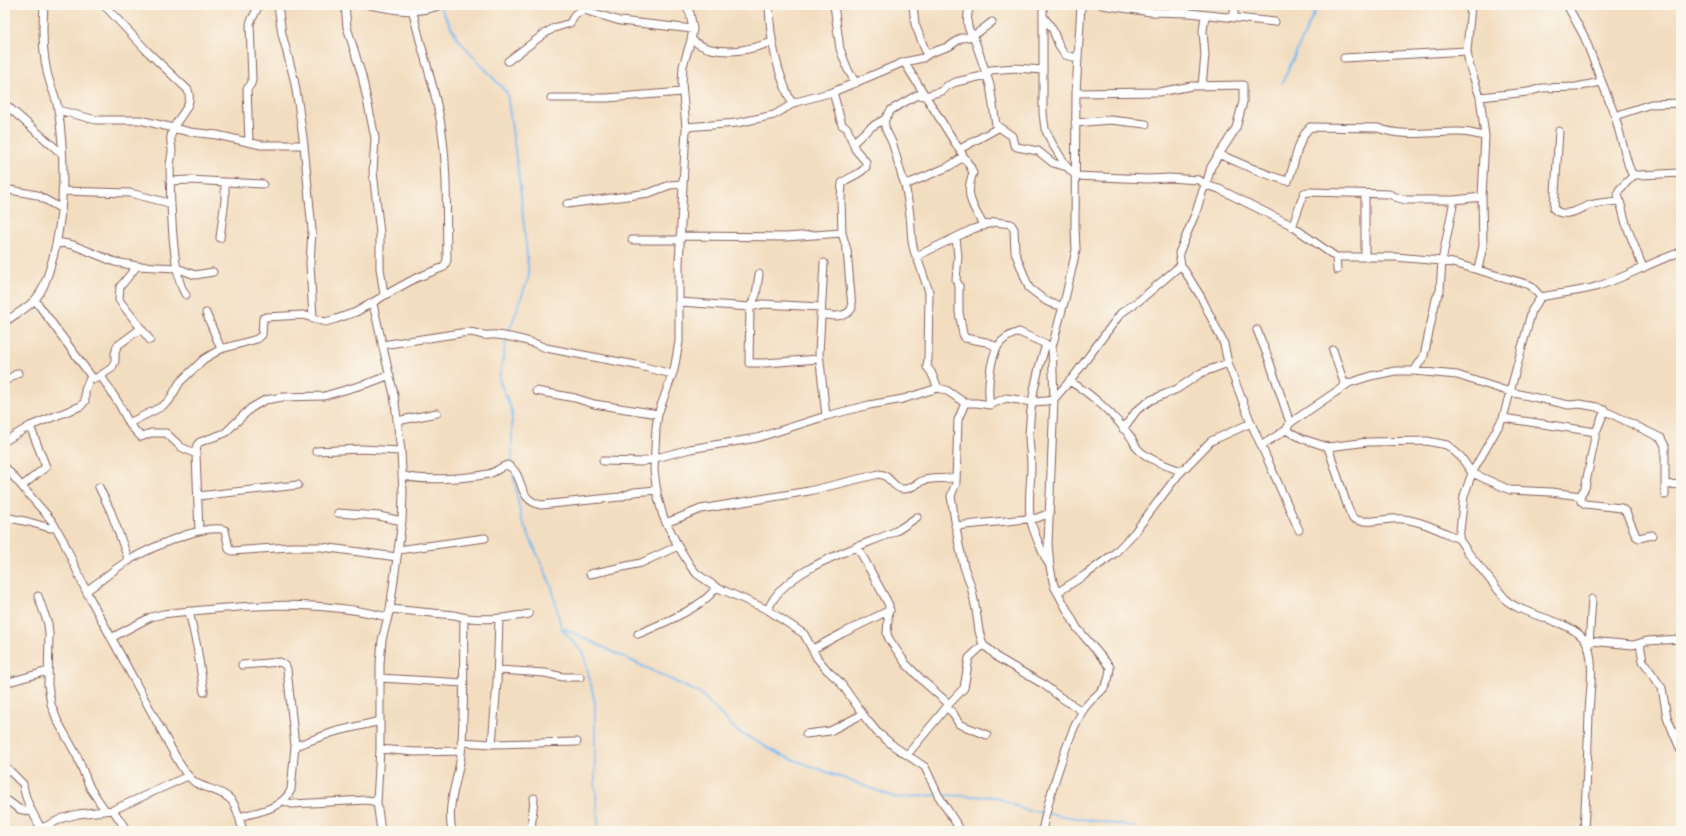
<svg xmlns="http://www.w3.org/2000/svg" width="1686" height="836" viewBox="0 0 1686 836" font-family="Sriracha,sans-serif">
<rect width="100%" height="100%" fill="#fbf7ec"/>
<filter id="ink" filterUnits="userSpaceOnUse"><feTurbulence type="fractalNoise" baseFrequency=".025" numOctaves="2"/><feDisplacementMap in="SourceGraphic" scale="8" xChannelSelector="R" yChannelSelector="G"/><feConvolveMatrix kernelMatrix="1 2 1 2 8 2 1 2 1" color-interpolation-filters="sRGB"/></filter>
<filter id="wash" filterUnits="userSpaceOnUse"><feTurbulence type="fractalNoise" baseFrequency=".012" numOctaves="4" result="noise"/><feDisplacementMap in="SourceGraphic" scale="16" xChannelSelector="R" yChannelSelector="G"/><feGaussianBlur stdDeviation="0.9" result="paint"/><feColorMatrix in="noise" values="0 0 0 0 0 0 0 0 0 0 0 0 0 0 0 0 0 1.4 0 .05"/><feComposite in="paint" operator="in"/></filter>
<g filter="url(#wash)">
<rect width="100%" height="100%" fill="#f3ddc0"/>
<g fill="none" stroke-linecap="round" stroke-linejoin="round">
<!-- stream -->
<path stroke="#7ebbf1" stroke-width="2" d="M440 7 458 39 507 93 520 186 529 276 507 337 499 379 512 411V466
M1282 83 1318 5
M513 474 521 518 552 587 561 628 584 654 595 703V782L599 831
M563 628 701 694 737 731 781 755 897 798 936 795
M940 795 996 797 1025 810 1135 827"/>
</g>
</g>
<g filter="url(#ink)">
<g fill="none" stroke-linecap="round" stroke-linejoin="round">
<!-- street casing -->
<g stroke="#85625f" stroke-width="9">
<path id="street" d="M104 5 148 52 188 90C195 109 173 118 171 136 170 141 172 146 172 151 172 156 170 161 170 166 170 190 172 280 186 295
M278 5 282 34 294 79 298 102 304 145 312 230 310 263 313 319
M345 5 347 27 362 76 375 138 373 172 380 233V268L384 295
M369 5C396 10 414 15 441 5
M685 5 690 13 693 29 691 40 683 66 682 83 686 128 679 264V342L674 370 658 414 656 428 654 470 657 494 663 516 678 546 691 567 697 574 716 587 768 610 804 634 817 658 827 670 840 682 867 720 877 732 895 747 925 767 938 795 961 831
M769 5C770 42 777 71 792 104
M834 5 840 49 848 70 856 83
M913 5 915 24 927 55
M970 5C967 15 965 28 973 35L990 85 996 125 1012 136 1014 145 1017 147 1038 151 1053 163 1067 167
M1043 5V113L1045 129 1053 145 1067 167 1076 176 1148 179 1169 178 1199 180 1206 185 1219 189 1289 224 1336 257H1395L1442 261 1457 264 1530 285 1541 297
M1102 5 1151 12 1189 13 1275 22
M1471 5 1467 51 1469 64 1480 97 1485 136 1482 197 1483 246 1478 269
M1567 5 1584 36 1615 116 1628 164 1631 172 1634 175H1640L1681 173
M1043 16 1052 28 1060 48 1065 55 1077 58
M1234 18V5
M691 40C697 43 704 48 711 49 732 54 752 49 772 42
M1344 58 1467 51
M508 61 544 34 554 28 570 23 575 14 584 10 620 21 693 29
M904 62 971 168 973 173C964 195 973 207 984 226
M1202 86 1205 55 1203 31 1205 15
M833 92 842 125 847 128 852 141H855L871 127 885 119 891 110 917 95 925 96 942 91 947 86 956 82 987 75 990 70 1015 68 1043 70
M1076 93 1159 92 1192 86 1243 85V102L1236 128 1211 167 1206 185 1203 190 1196 212 1179 253 1181 265 1201 297 1224 344 1228 363 1251 423 1299 530
M1480 97 1528 92 1542 88 1576 87 1601 82
M551 98H607L682 92
M5 104 62 154
M58 110 96 120H140L190 132 217 135 261 145H304
M1615 116 1651 104 1681 103
M885 119C883 130 890 135 893 145 897 158 900 172 905 185
M1075 123 1110 120 1146 124
M686 127 737 123 774 115 796 102 833 92 904 62 923 58 930 53 950 46 961 38C974 38 982 29 992 22
M1559 131 1554 209C1564 219 1579 209 1590 205 1599 202 1610 202 1619 201
M249 142 247 89 251 84 252 80 250 23 259 5
M960 149 998 128
M1218 154C1241 163 1264 175 1288 181 1296 163 1296 142 1310 127L1378 128C1403 138 1434 131 1461 132 1469 132 1477 135 1485 136
M1634 175 1619 190 1618 194 1626 224 1643 268
M170 181 190 180 263 184
M5 189 37 195 60 208
M62 191 130 193 169 203
M567 204 649 193 670 185 682 184
M1292 227 1304 193 1308 192 1389 194 1398 198 1406 200H1454L1482 197
M680 236 786 237 842 233
M220 238 225 200V182
M956 238 958 256 956 280 959 286V312L963 334 965 338 986 342 997 347
M632 240H680
M57 242 73 245 115 262 137 266 177 268 195 275 213 272
M1365 256V194
M1336 257 1337 270
M918 260C910 246 912 232 910 216 909 206 907 195 905 185L948 167 960 159H966
M824 263 819 353 826 416
M137 266 120 287 119 300 150 340
M759 274 756 295 750 307 749 363H765L819 359
M35 300 91 376 95 379 112 368 115 361V354L117 346 140 329
M680 302 750 307 763 304 821 307
M373 304 394 395 401 451 403 493 402 521 390 609 382 640 380 664V749L377 802 381 831
M206 313 221 349
M820 314C831 316 846 319 852 308L847 250 842 233 841 199 842 183C850 176 860 175 866 167V162L855 149 852 141
M5 322C17 313 32 306 40 293 45 285 47 277 50 268 65 219 66 159 58 109 57 101 54 94 51 86 42 61 42 31 44 5
M1257 330 1268 357 1290 423
M1046 344C1036 374 1030 404 1029 435 1029 445 1031 455 1031 465 1031 483 1028 500 1030 517 1033 533 1041 549 1048 563
M382 345 468 332C474 332 478 334 484 335 488 336 492 334 497 335 514 337 530 341 546 348L636 365 672 374
M1333 350 1345 386
M1414 371 1424 356 1436 299 1440 291 1442 261 1454 200
M101 376 119 404 130 425 141 437 151 433H166L181 447 196 454
M5 381 18 373
M1069 381C1091 393 1115 416 1130 436 1134 441 1135 447 1140 451 1151 461 1168 466 1181 471
M938 388 931 372 927 367 928 358 929 292 918 260 919 255 973 229 995 222 1011 224 1014 229 1015 252 1029 288 1046 301 1053 304 1063 306
M536 391 575 398 594 404 658 414
M965 403 958 420 956 483 951 496 959 545 964 567 971 586 976 610 979 631 983 645 990 650 998 658 1043 684 1060 697 1082 711
M990 405C987 389 990 359 998 346 1003 338 1012 334 1019 332L1050 346
M1503 418 1596 432
M397 421 437 413
M129 423 161 407 169 401 180 382 204 359 221 349 257 339 262 335 263 318 266 317 303 315 325 322 336 319 356 312 394 290 416 278 444 267 447 260C446 215 448 169 441 125 435 86 421 50 413 12
M1123 429 1137 410 1151 400 1177 389 1201 373 1228 363
M1286 430 1303 439 1328 447 1348 508 1353 519C1369 525 1387 517 1403 519 1422 521 1441 531 1459 539
M5 441 30 426 81 406 85 401V390L91 376
M1262 445 1286 430 1290 423 1349 383 1371 376 1395 371H1414L1457 375 1510 392 1569 405 1580 404 1597 407 1661 438 1665 446V495
M1328 447 1368 442 1427 441 1447 445 1461 457 1472 473 1510 490 1551 492 1580 496 1585 488 1596 432 1605 410
M316 451 361 449 401 451
M603 461 641 462 690 449 757 438 826 416 869 405 903 399 938 388 946 390 965 403H977L990 405 1006 398 1032 402 1047 401 1054 399 1074 376 1121 313 1140 300 1181 265
M5 467 52 521 63 540 86 591 178 761C183 769 187 777 196 783 207 789 224 791 232 801 238 809 240 821 243 831
M402 475C419 482 469 478 488 474 495 473 500 467 507 465 526 474 515 499 541 505L620 497 634 492 657 490
M1666 485 1681 484
M22 486 46 467 30 426
M99 487 111 512 129 561
M198 496 298 485
M1580 496 1581 501 1585 504 1621 508 1626 512 1636 536 1639 538 1652 535
M338 513 379 516 402 521
M5 517 29 522 50 528H56
M666 523 701 509 809 491 879 474C889 474 892 487 902 489 910 490 916 484 922 481 933 477 945 480 956 477
M955 526 1037 518 1050 513
M199 531 196 454 197 445 200 442 225 433 251 408 265 400 283 397 324 396 369 383 390 375
M857 546 889 605 887 634 889 639 906 664 924 682 949 704 964 688 969 658 983 645
M398 550 485 538
M590 574 641 563 678 546
M86 591C101 581 114 569 129 560 149 549 203 523 225 530L229 549 232 551 290 547H322L397 557
M1058 592 1085 575 1115 553 1134 533 1178 475 1211 441 1251 423
M38 596 48 624 49 634 48 685 51 704 57 720 77 756 90 788 105 810
M390 609 454 615C478 622 505 618 529 614
M768 610C783 568 859 548 896 531 903 527 910 522 917 517
M189 611 197 647 204 692
M638 634C659 625 705 607 716 587
M111 638 151 617 163 614C238 606 314 598 387 617
M1590 641 1633 645 1647 641 1681 639
M1589 644 1592 599
M1640 644 1643 661 1662 688 1667 717 1681 751
M813 649 843 633 890 610
M498 670 545 673 563 677H580
M380 678 464 683
M5 683 48 671
M947 708 953 713 959 724 987 735
M806 734 830 731 863 714
M461 742 492 744 577 742
M492 744 497 683 499 618
M295 746 334 732 380 721
M380 749 415 752 461 751
M907 755 949 704
M5 766 23 784C25 800 33 814 41 828
M284 801 292 804 367 800 377 802
M5 802 8 801 19 809 32 812
M113 810 127 831
M239 817C257 812 282 809 291 790L295 746 287 669 285 665 280 662 242 665
M36 831 63 818 78 814 113 810 188 776
M452 831C446 805 458 781 461 755 465 710 463 663 464 618
M531 831 534 798
M1042 831C1048 801 1057 772 1068 743 1072 732 1076 722 1082 712 1093 692 1109 695 1110 667L1077 628 1054 586 1050 567 1048 544 1054 399 1052 347 1066 295 1076 250 1075 227 1076 93 1081 5
M1584 831C1586 791 1588 752 1589 712 1590 692 1594 669 1589 649 1588 644 1585 639 1581 636 1563 619 1528 617 1507 601L1467 551 1459 539 1464 496 1472 473 1503 418 1532 310 1541 297C1558 293 1578 292 1595 287 1625 278 1651 262 1681 252"/>
</g>
<!-- street -->
<use href="#street" stroke="#fff" stroke-width="7"/>
</g>
</g>
<!-- margin -->
<rect width="1686" height="836" fill="none" stroke="#fbf7ec" stroke-width="20"/>
</svg>
